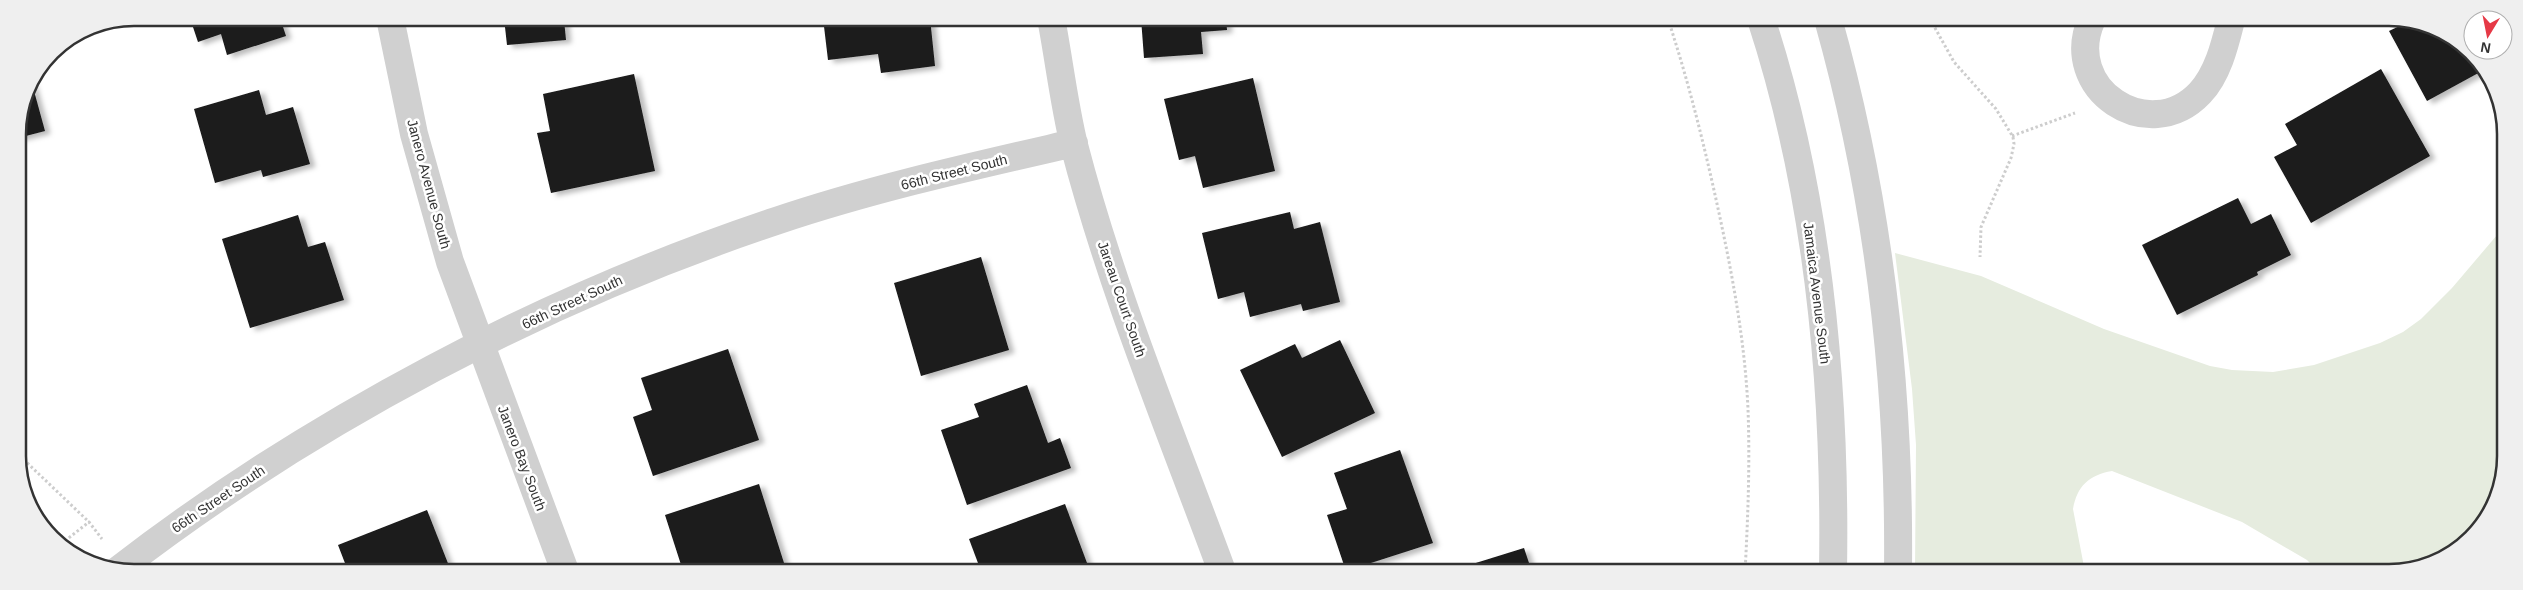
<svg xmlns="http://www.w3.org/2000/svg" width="2523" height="590" viewBox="0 0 2523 590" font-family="Arial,sans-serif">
<defs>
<filter id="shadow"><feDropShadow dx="5.5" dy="3" stdDeviation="2.5" flood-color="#0004"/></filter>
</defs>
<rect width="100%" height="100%" fill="#fff"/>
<!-- green -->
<path fill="#e6ecdf" d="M2503 228V479L2466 543 2433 564 2397 572H2319L2307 560 2242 522 2112 471C2089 475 2077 486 2073 509L2085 572H1915L1916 445 1912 389 1895 253 1981 276 2104 329 2210 366 2232 370 2273 372 2314 365 2380 343 2403 332 2421 319 2452 288Z"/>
<!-- building -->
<path fill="#1a1a1a" filter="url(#shadow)" d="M190 18H280L286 36 227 55 221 34 198 42Z
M504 18H578V19L564 20 566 40 507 45Z
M823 18H930L935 66 881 73 878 54 828 60Z
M1141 18 1226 19 1227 30 1201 32 1203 54 1144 58Z
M2412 20 2471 51 2482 71 2427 101 2389 31Z
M2381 69 2430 156 2311 223 2274 157 2297 145 2285 124Z
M634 74 655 171 551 193 537 133 550 131 543 94Z
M1253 78 1275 171 1203 188 1195 156 1179 160 1164 99Z
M31 80 45 131 18 138V126Z
M259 90 266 115 293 107 310 164 263 177 261 170 215 183 194 109Z
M2238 198 2251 224 2271 214 2291 255 2257 272 2258 275 2177 315 2142 245Z
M1290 212 1294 229 1320 222 1340 302 1303 311 1301 304 1250 317 1244 292 1218 299 1202 233Z
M298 215 308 247 325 242 344 300 250 328 222 239Z
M981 257 1009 350 921 376 894 283Z
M1340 340 1375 413 1282 457 1240 370 1295 344 1302 358Z
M728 349 759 440 653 476 633 417 652 410 641 378Z
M1027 385 1048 443 1060 438 1071 468 967 505 941 430 979 417 974 404Z
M1400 450 1433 543 1346 571 1327 515 1347 509 1334 473Z
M759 484 784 563 760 571H683L665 515Z
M1065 504 1090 571H981L969 539Z
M427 510 451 571H348L338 545Z
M1524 548 1532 572 1450 571Z"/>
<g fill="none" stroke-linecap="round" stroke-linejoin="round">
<!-- path -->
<path stroke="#cdcdcd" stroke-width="3" stroke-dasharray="2.5 2.5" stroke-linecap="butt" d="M1668 19C1689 83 1705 148 1719 213 1733 278 1745 343 1748 409 1750 463 1748 517 1745 572
M1930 19 1954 62 1996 109 2013 137 2014 144 2011 158 1981 227 1980 257
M2012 136 2075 113
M20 456 89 522
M61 544 89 522 102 539"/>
<!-- minor -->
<path stroke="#d0d0d0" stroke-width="28" d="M390 18 414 134 450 262 565 571
M1051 18C1059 60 1064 104 1074 145 1112 291 1170 430 1222 571
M1761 19C1819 196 1836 387 1833 572
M1828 19C1879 200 1900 384 1898 572
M2092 19C2060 89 2149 147 2200 93 2218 74 2225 44 2231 20
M118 570C311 421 545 298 776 221 874 188 974 166 1074 143"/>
</g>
<g text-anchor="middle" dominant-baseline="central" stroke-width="5" stroke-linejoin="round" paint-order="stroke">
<!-- street labels -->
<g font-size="14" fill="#333" stroke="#fff">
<text transform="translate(954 172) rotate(-14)">66th Street South</text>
<text transform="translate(429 184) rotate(75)">Janero Avenue South</text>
<text transform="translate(1817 293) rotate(83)">Jamaica Avenue South</text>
<text transform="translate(1122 299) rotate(71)">Jareau Court South</text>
<text transform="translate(572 302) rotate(-25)">66th Street South</text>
<text transform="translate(522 458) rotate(69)">Janero Bay South</text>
<text transform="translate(218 499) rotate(-34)">66th Street South</text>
</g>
</g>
<!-- crop -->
<path d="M0 0H2523V590H0ZM134 26H2389A108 108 0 0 1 2497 134V456A108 108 0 0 1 2389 564H134A108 108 0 0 1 26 456V134A108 108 0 0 1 134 26Z" fill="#efefef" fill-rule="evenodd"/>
<path fill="none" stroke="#333" stroke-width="2.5" d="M134 26H2389A108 108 0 0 1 2497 134V456A108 108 0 0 1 2389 564H134A108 108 0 0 1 26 456V134A108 108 0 0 1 134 26Z"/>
<!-- north arrow -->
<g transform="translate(2488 35) rotate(190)"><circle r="24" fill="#ffffff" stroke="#adadad"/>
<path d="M0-4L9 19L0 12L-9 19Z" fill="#e63946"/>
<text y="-8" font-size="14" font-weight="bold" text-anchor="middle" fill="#333333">N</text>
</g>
</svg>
